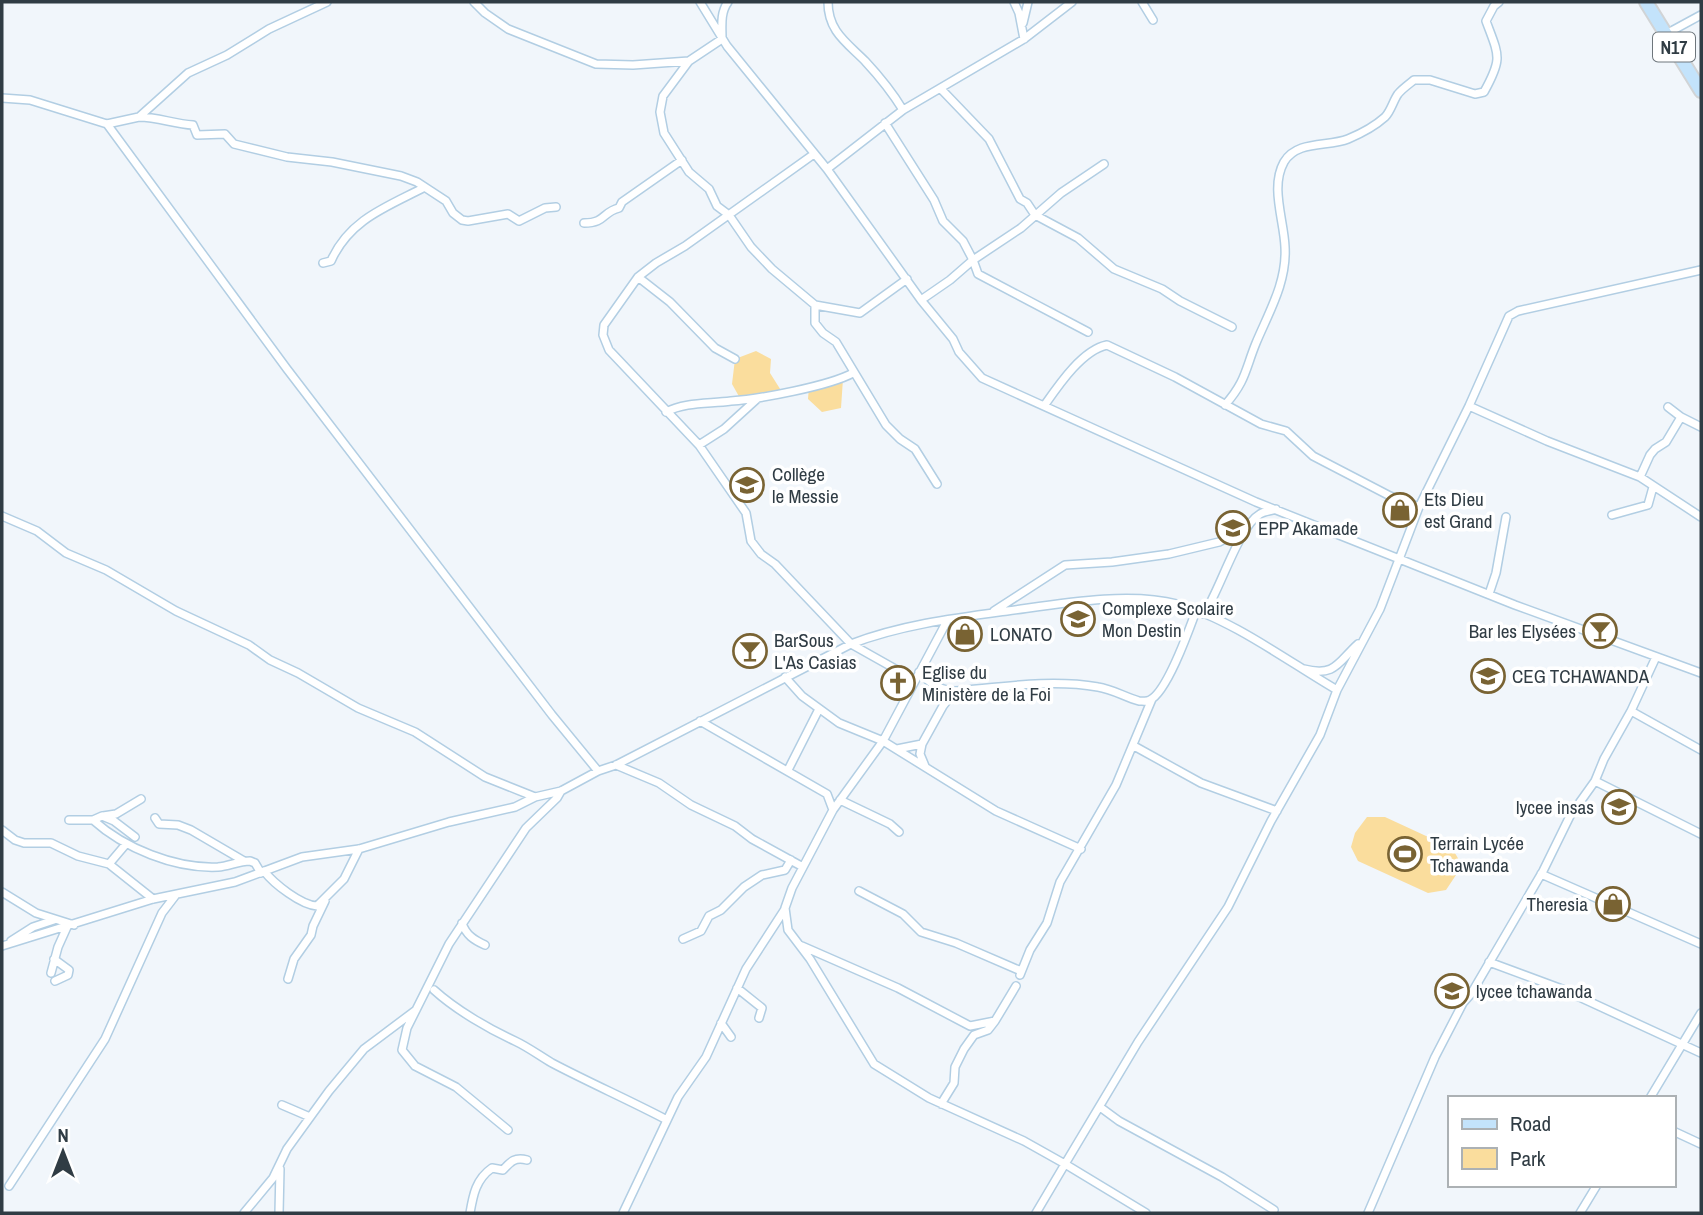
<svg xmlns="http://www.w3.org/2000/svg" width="1703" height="1215" viewBox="0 0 1703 1215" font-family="'Archivo Narrow',sans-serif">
<rect width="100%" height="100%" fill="#f1f6fb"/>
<!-- green -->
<path fill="#fadd9d" d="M756 351 771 359 770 373 782 392 741 400 732 384 735 359Z
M843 379 841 408 822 412 808 399 809 386Z
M1367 817H1385L1452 848 1459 860 1456 875 1446 890 1428 893 1358 861 1351 847 1355 833Z"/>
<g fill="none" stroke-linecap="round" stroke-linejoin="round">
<!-- street casing -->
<g stroke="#b2cee3" stroke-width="10">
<path id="street" d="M474 2 485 13 508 29 596 64 633 65 689 61 722 39C722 26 720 13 728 2
M700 2 727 46 827 169 921 300 953 339 959 352 982 378 1256 502 1515 605 1701 673
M828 2C828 31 846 42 865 61 879 76 892 92 903 110
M1014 2 1019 13 1024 39
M1142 2 1153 20
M1023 23 1028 2
M1666 34 1701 15
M689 61 663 96 660 112 664 133 689 172 709 189 717 206 729 215 751 247 772 269 815 305V323L823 333 836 342 886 425 900 439 915 449 937 484
M941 89 989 139 1020 199 1027 203 1035 215 1078 238 1114 269 1162 289 1180 301 1232 327
M2 98 30 100 107 124 139 117 188 73 227 55 269 29 327 2
M139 117C158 117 174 124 193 125L197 135 225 134 234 144 287 157 332 162 401 176 417 182 446 201 453 213 462 220 468 221 508 214 519 221 545 208 556 207
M885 123 934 200 943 221 963 241 973 260 950 280 921 300
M107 124 287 369 552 715 598 771
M814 154 685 246 656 263 638 277 604 325 603 335 609 350 699 445 746 513 751 541 761 554 775 564 851 644 915 680
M827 169 903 110 1024 39 1072 2
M584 223C606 223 602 212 619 208L622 202 682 160
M323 263 331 261C349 220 386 207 423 188
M638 277 670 302 715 348 735 359
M815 305 860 313 907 279
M1088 332 978 274 973 260 1021 228 1061 193 1104 164
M1225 405C1246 381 1245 370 1256 343 1269 312 1287 282 1285 247 1284 220 1270 187 1284 162 1297 140 1328 147 1348 139 1360 134 1375 126 1385 117 1391 111 1393 101 1398 94 1402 89 1409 84 1414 80H1430L1475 94 1484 92C1503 58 1499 56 1486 21L1494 6 1499 2
M1044 406C1058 386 1082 350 1107 345L1175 377 1261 424 1286 431 1313 456 1390 496 1419 507
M1469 406 1547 441 1640 477 1701 517
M1668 407 1681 417 1701 427
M666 412C685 402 709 404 731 401 760 399 829 386 853 373
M699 445 724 429 758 398
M1640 477 1650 455 1655 449 1666 442 1681 417
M1612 515 1648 505 1653 487
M2 516 37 531 66 553 106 570 176 611 249 645 270 660 298 673 358 708 415 732 485 777 535 797
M1489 594 1496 573 1506 517
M994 611 1065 565 1112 562 1169 554 1219 542 1247 528
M1204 614C1220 590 1239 526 1260 514 1264 511 1271 511 1276 509
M947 621 883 741 833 810 792 888 785 908 788 930 810 959 874 1064 929 1098 1024 1141 1065 1164 1036 1213
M1304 669C1336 677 1338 662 1358 644
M919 672C931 684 938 690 955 691 1002 687 1051 679 1098 687 1112 689 1125 697 1139 701 1143 701 1147 702 1150 700 1167 692 1189 630 1196 611
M785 677 802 696 839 723 883 741 996 811 1081 849
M1631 711 1701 750
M700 721 827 794 833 810
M922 744 920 754 925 766
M1134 746 1201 783 1277 811
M897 749 922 744 943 706 955 691
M616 765 659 783 691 805 735 826 752 839 803 867
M788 770 819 709
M1595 781 1701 834
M840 800 890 824 899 832
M103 816 116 814 141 799
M155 818 159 824 178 825 191 830 244 861
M69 820H93C124 848 175 869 218 867 229 866 239 861 250 861L255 863 261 873
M93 820 102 816 114 821 135 837
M2 830 15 840 24 843H51L78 856 109 864 153 899
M109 864 126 844
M264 871C274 884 301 905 317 906L344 879 359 849
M1541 874 1701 944
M859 891 903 914 921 932 956 943 1021 971
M2 892 36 913 74 925
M462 923C466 935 474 940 485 945
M683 939 701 931 709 916 721 910 744 887 762 875 785 870 791 860
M11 941 33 927 54 920
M2 946 153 899 235 882 302 857 359 849 449 822 515 807 535 797 561 791 598 771 616 765 851 644C900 625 955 618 1007 611 1058 604 1128 591 1177 604 1230 618 1289 662 1337 690L1380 609 1419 507 1469 406 1509 316 1518 311 1701 270
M802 946 898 988 970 1026 995 1021 1016 986
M54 959 69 970 68 975 55 981
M1489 962 1562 989 1701 1053
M51 973 58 947 67 927
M1020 975 1030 950 1047 923 1060 882 1116 785 1152 699
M288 979 294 959 311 935 313 926 325 901
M737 988 762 1008 759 1018
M434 990C456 1010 489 1029 515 1041 528 1047 540 1056 552 1063 590 1083 629 1100 667 1120
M721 1023 731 1037
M1650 1098 1701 1013
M941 1104 954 1083 955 1067 964 1049 974 1035 988 1030 995 1021
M282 1105 310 1117
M1100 1107 1119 1121 1222 1177 1274 1210
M508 1130 456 1087 415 1066 402 1050 407 1028 449 944 526 828 557 798 561 791
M1673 1131 1701 1144
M9 1186 105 1039 162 913 175 896
M244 1213 273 1178 287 1149 329 1091 364 1049 416 1010
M279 1213 280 1169
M470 1213C473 1195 476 1179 492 1168L503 1170C511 1161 515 1157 527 1160
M623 1213 678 1097 706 1057 746 969 785 909
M1146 1213 1065 1164 1138 1042 1228 907 1271 821 1320 735 1337 690
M1368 1213 1435 1057 1463 1003 1471 994 1543 871 1570 816 1595 781 1604 759 1631 711 1656 657
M1580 1213 1597 1185"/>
</g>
<!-- primary casing -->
<g stroke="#d1d4d6" stroke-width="16">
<path id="primary" d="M1646 2 1701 91"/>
</g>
<!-- street -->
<use href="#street" stroke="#fff" stroke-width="7"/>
<!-- primary -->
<use href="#primary" stroke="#c3e3fb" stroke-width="12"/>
</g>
<!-- icons -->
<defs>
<g id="school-ring" transform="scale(1.75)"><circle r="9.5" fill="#fff" stroke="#796333" stroke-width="1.5"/><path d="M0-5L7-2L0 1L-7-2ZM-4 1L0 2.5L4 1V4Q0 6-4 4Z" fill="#796333"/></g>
<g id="shop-ring" transform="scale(1.75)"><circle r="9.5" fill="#fff" stroke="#796333" stroke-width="1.5"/><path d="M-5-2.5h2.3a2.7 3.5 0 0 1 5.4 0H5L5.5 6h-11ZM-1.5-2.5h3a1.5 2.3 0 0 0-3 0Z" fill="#796333"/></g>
<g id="bar-ring" transform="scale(1.75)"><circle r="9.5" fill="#fff" stroke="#796333" stroke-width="1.5"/><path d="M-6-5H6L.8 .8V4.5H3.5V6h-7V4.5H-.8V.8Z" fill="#796333"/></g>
<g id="church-ring" transform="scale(1.75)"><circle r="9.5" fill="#fff" stroke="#796333" stroke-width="1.5"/><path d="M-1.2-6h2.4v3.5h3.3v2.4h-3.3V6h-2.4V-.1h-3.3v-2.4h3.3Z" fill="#796333"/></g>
<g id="stadium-ring" transform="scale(1.75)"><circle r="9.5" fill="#fff" stroke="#796333" stroke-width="1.5"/><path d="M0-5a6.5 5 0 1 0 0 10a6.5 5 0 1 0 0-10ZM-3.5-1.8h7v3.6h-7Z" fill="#796333"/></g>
</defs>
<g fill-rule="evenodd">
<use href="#school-ring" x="747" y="485"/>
<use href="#shop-ring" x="1400" y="510"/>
<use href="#school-ring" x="1233" y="528"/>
<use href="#school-ring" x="1078" y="619"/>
<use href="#bar-ring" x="1600" y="631"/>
<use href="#shop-ring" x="965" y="634"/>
<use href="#bar-ring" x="750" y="651"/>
<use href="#school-ring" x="1488" y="676"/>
<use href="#church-ring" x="898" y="683"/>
<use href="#school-ring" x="1619" y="807"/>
<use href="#stadium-ring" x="1405" y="854"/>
<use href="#shop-ring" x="1613" y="904"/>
<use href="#school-ring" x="1452" y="991"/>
</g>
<g text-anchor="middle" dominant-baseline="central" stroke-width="7" stroke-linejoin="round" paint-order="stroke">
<!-- shield labels -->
<rect fill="#fff" stroke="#6e767c" stroke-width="2" x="1653" y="32.5" width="42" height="29" rx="5"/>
<g font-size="18" font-weight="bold" fill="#303c44">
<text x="1674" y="47">N17</text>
</g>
<!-- poi labels -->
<g font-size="19" fill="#303c44" stroke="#fff" text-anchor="start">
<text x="772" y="474">Collège<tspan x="772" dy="22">le Messie</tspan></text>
<text x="1424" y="499">Ets Dieu<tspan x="1424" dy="22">est Grand</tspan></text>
<text x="1258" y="528">EPP Akamade</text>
<text x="1102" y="608">Complexe Scolaire<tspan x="1102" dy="22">Mon Destin</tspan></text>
<text x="1576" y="631" text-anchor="end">Bar les Elysées</text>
<text x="990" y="634">LONATO</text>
<text x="774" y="640">BarSous<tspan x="774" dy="22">L'As Casias</tspan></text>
<text x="922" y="672">Eglise du<tspan x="922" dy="22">Ministère de la Foi</tspan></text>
<text x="1512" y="676">CEG TCHAWANDA</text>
<text x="1594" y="807" text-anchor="end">lycee insas</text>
<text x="1430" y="843">Terrain Lycée<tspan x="1430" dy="22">Tchawanda</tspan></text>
<text x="1588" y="904" text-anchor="end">Theresia</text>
<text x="1476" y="991">lycee tchawanda</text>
</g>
</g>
<!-- border -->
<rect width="1703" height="1215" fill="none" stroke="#303c44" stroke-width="7"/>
<!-- legend -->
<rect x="1448" y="1096" width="228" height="91" fill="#ffffff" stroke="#acb1b4" stroke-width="2"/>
<rect x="1462" y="1119" width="35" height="10" fill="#c3e3fb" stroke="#acb1b4" stroke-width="2"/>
<text x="1510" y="1131" font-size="21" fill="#303c44">Road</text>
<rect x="1462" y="1148" width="35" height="21" fill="#fadd9d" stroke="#acb1b4" stroke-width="2"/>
<text x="1510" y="1166" font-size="21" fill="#303c44">Park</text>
<!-- north arrow -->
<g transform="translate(63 1152)" stroke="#ffffff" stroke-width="5" paint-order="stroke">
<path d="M0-5L12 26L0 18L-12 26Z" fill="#303c44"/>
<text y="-10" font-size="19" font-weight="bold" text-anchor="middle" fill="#303c44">N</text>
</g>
</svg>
